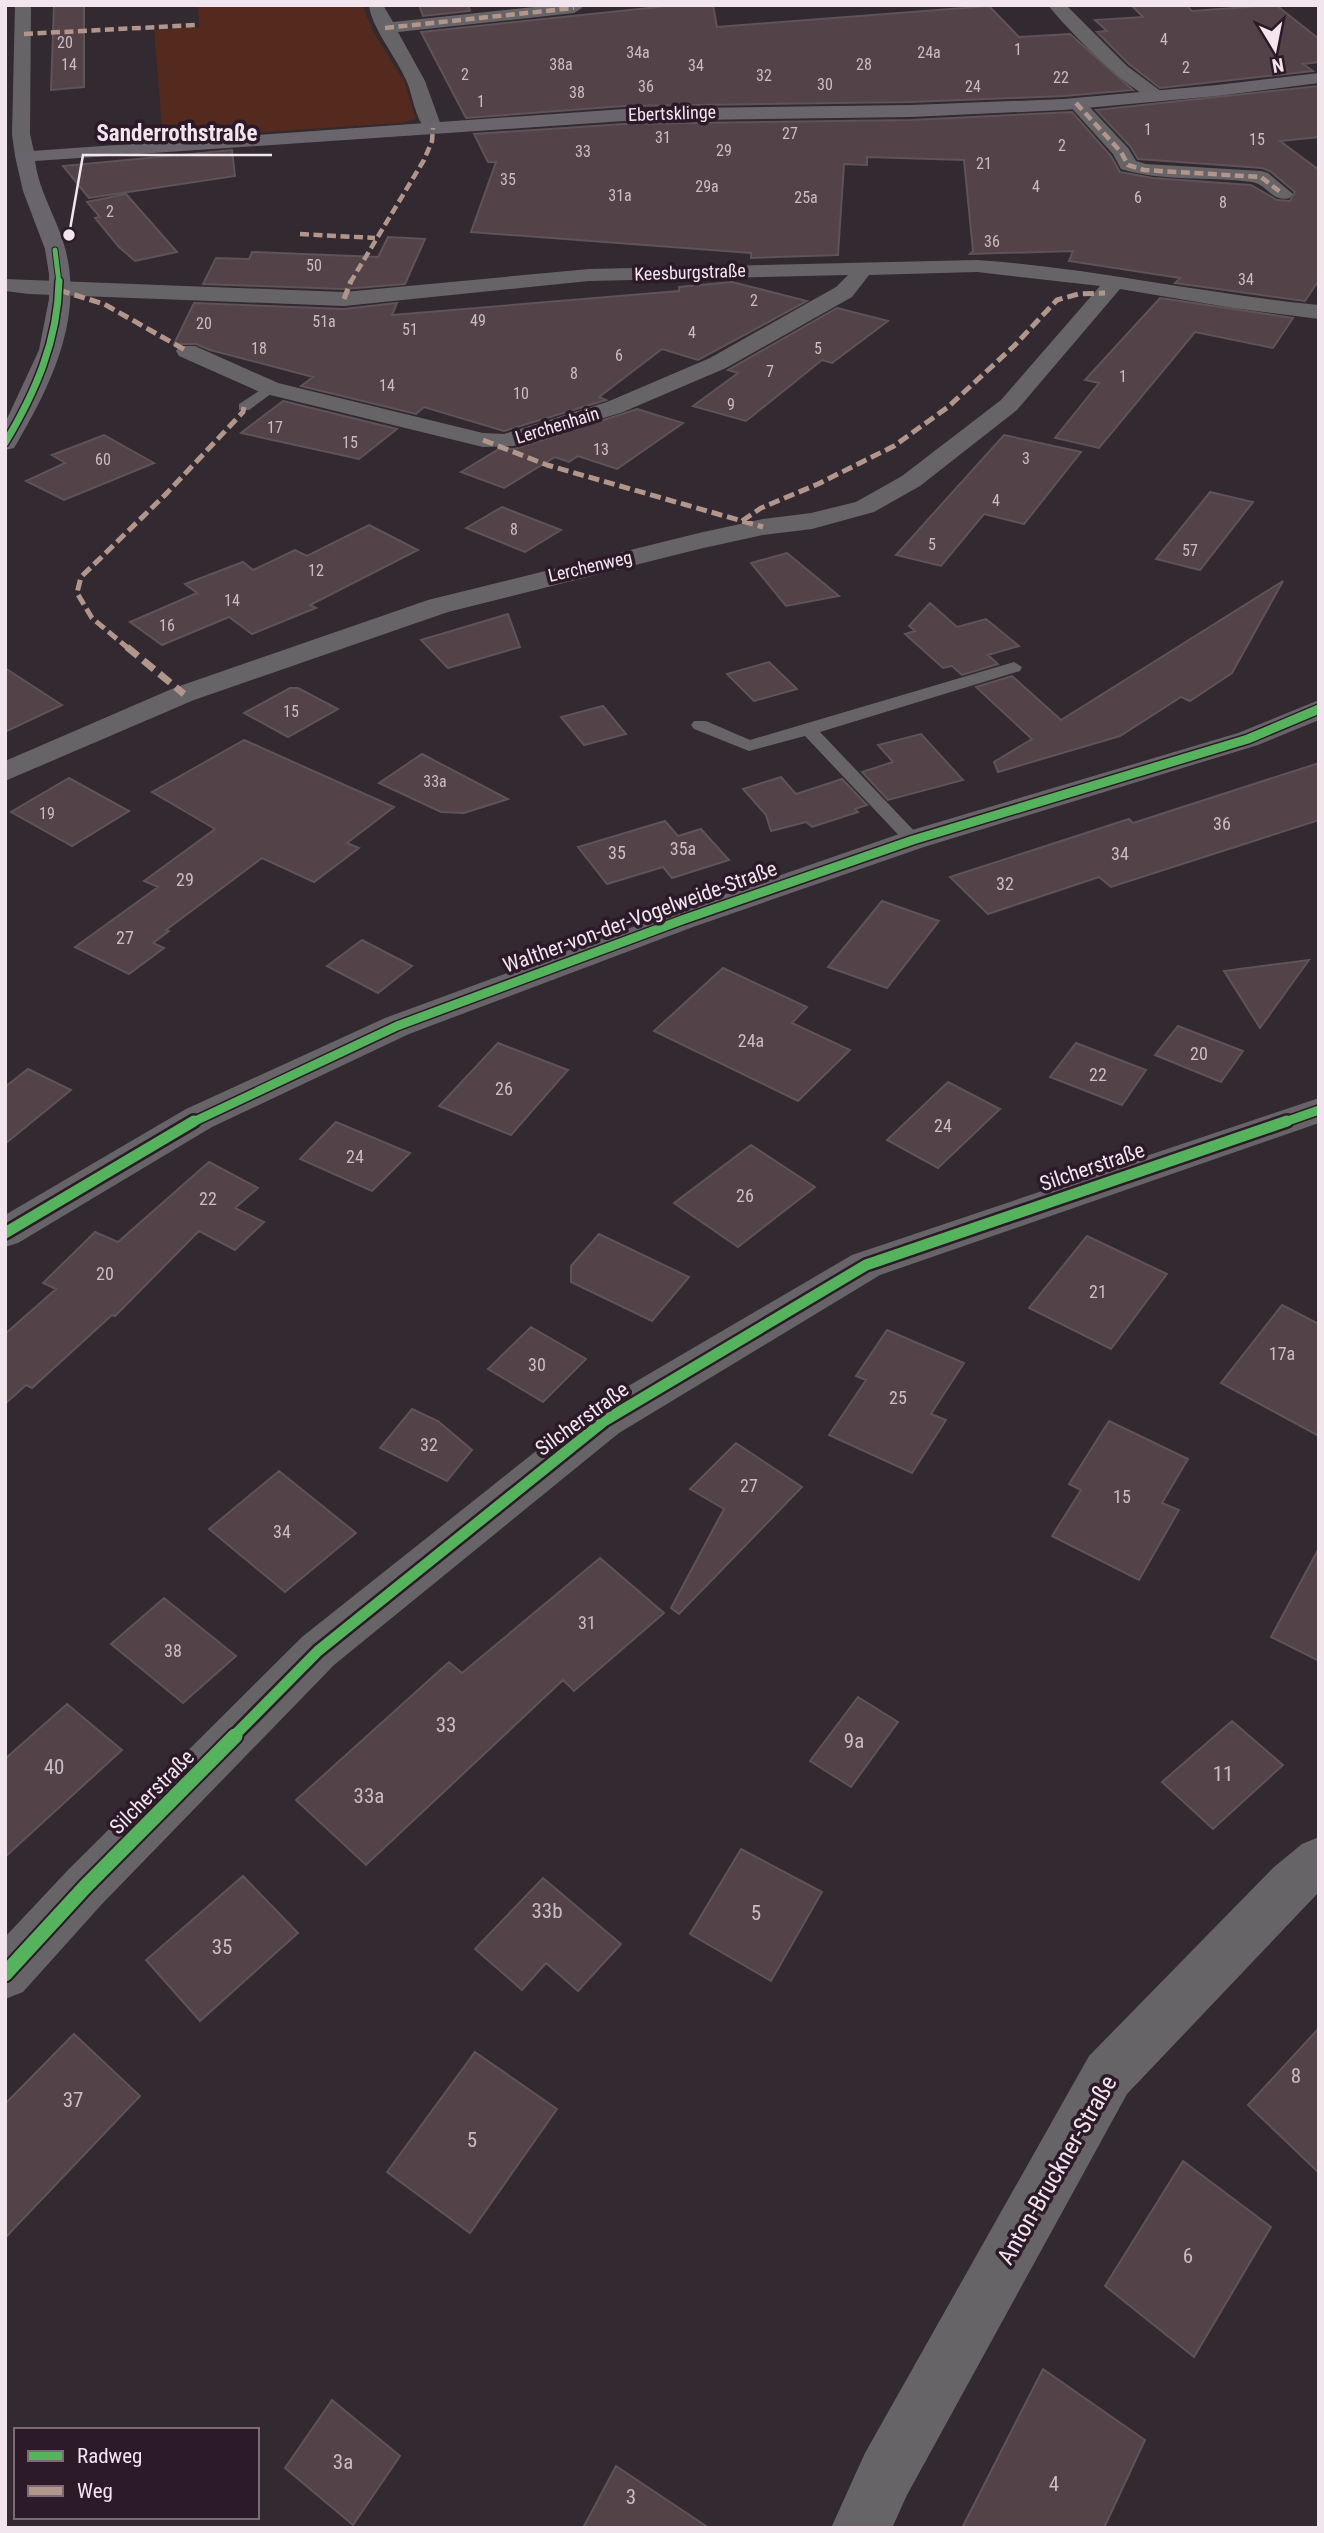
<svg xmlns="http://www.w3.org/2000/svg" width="1324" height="2533" viewBox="0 0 1324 2533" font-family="'Roboto Condensed',sans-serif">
<rect width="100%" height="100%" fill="#332930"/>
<!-- green -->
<path fill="#532a1d" d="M198 5H362L374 33 404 81 416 119 400 123 163 139 154 30 199 27Z"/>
<!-- building -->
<path fill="#534348" stroke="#5e5357" stroke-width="2" d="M54 5H84V87L51 90Z
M419 5H468L470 11 423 16Z
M677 5H713L717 27 989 6 1019 37 1070 34 1133 90 1064 96 911 102 624 106 466 118 421 32Z
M1131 5H1186L1192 11 1276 5 1319 39V62L1303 64 1313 71 1160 88 1129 64 1097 32 1107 31 1095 20 1143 17Z
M1319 86V137L1280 141 1319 170V280L1305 301 1175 283 1180 278 1069 261 1073 251 970 254 973 251 964 160 867 157V165L844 164 838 255 751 258V253L471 232 496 162H488L474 134 624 124 911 120 1072 112 1111 156 1120 172 1153 178 1251 185 1277 200 1290 201 1295 192 1270 171 1262 168 1138 159 1130 146 1096 110Z
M232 150 235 176 89 198 63 166Z
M126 194 177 252 135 261 119 247 95 218 100 217 87 202Z
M388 237 425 239 405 284 344 289 203 284 216 258 249 259 252 252 378 257Z
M732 282 807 301 698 360 662 349 599 397 606 400 504 431 424 407 416 414 301 386 313 377 210 350 196 344H174L194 303 344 309 397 303 392 315 679 291V287Z
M1160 298 1293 318 1273 348 1195 332 1099 448 1055 438 1099 383 1085 380Z
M837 308 888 321 832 363 822 360 746 421 693 406 738 373 728 370Z
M283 401 397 429 359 459 241 433Z
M637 409 683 423 617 469 578 456 569 462 555 457 504 488 461 472 499 449H515Z
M104 435 154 463 64 500 26 481 65 463 52 455Z
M1004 435 1081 452 1024 524 984 514 941 566 896 555Z
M1210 492 1253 502 1200 570 1156 559Z
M502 507 561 530 525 552 466 528Z
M369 525 418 550 310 605 316 608 252 634 229 617 162 645 130 622 197 593 185 584 243 562 253 570 295 550 307 556Z
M787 553 839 596 786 606 751 563Z
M1283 581 1232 673 1190 701 1181 697 1120 736 998 772 994 762 1032 739 976 687 1012 676 1061 720Z
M930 603 957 627 986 619 1019 646 988 655 998 664 962 675 952 666 943 668 905 634 915 631 909 626Z
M508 614 520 647 448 668 421 640Z
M769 662 797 689 754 701 727 674Z
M5 668 62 705 5 732Z
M290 688H298L338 709 288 737 244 713Z
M603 706 626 734 584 745 561 717Z
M921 734 963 780 888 800 862 772 893 762 878 745Z
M244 740 394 807 347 843 359 848 314 882 262 858 166 930 169 931 153 943 164 948 129 974 75 947 158 887 144 881 215 829 152 792Z
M422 754 508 799 464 813 441 812 379 783Z
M1319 763V820L1111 887 1099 877 988 914 950 877 1129 819 1133 823Z
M781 777 796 794 842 779 867 805 855 809 858 812 812 827 806 822 771 831 766 815 743 789Z
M69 778 129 811 72 846 11 812Z
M665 821 678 836 701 829 729 860 672 878 663 867 607 884 578 847Z
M882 901 939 921 887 988 828 967Z
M362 940 412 966 378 993 327 966Z
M1309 960 1260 1028 1224 971Z
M723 968 807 1007 792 1023 850 1050 798 1101 654 1031Z
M1178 1026 1243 1051 1221 1082 1155 1055Z
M498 1043 568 1070 511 1135 439 1106Z
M1076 1043 1146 1070 1122 1105 1050 1077Z
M28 1069 71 1090 5 1144V1087Z
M948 1082 1000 1109 938 1168 887 1140Z
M336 1122 410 1153 372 1191 300 1159Z
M751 1145 815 1187 738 1247 674 1203Z
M209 1162 258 1188 235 1208 264 1222 235 1250 199 1231 115 1316 112 1315 32 1388 26 1385 5 1404V1334L56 1289 43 1283 95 1232 118 1242Z
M599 1234 689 1277 652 1321 571 1282V1266Z
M1087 1236 1167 1274 1111 1349 1029 1308Z
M1282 1305 1319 1324V1436L1221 1383Z
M531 1327 586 1359 543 1402 488 1369Z
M887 1330 964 1363 931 1414 946 1420 912 1473 829 1435 866 1380 856 1376Z
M412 1409 438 1421 472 1450 447 1481 380 1448Z
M1109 1421 1188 1459 1162 1503 1179 1510 1139 1580 1052 1536 1081 1490 1069 1484Z
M736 1443 802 1487 679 1614 671 1608 724 1509 690 1489Z
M279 1471 356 1533 285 1592 209 1529Z
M1319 1548V1661L1271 1637Z
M600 1558 664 1613 574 1691 563 1680 366 1865 296 1800 449 1662 462 1673Z
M164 1598 236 1656 183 1703 111 1644Z
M858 1697 898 1722 851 1787 810 1761Z
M67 1704 122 1750 5 1857V1759Z
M1232 1721 1283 1765 1213 1829 1162 1782Z
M741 1849 822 1892 771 1981 690 1934Z
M243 1876 298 1933 200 2021 146 1960Z
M543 1878 621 1944 578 1991 546 1963 522 1990 475 1949Z
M1319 2028V2173L1248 2105Z
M74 2034 140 2096 5 2238V2104Z
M475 2052 557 2109 470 2233 387 2172Z
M1183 2161 1271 2227 1194 2357 1105 2286Z
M1043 2369 1145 2440 1104 2528H962Z
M332 2400 400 2456 353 2525 285 2468Z
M616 2466 709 2528H583Z"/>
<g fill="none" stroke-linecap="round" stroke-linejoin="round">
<!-- lane -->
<path fill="#676468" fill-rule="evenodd" d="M270 384 277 388 275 391 249 410H239V404Z
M1014 662 1022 667 1020 671 820 732 919 836 922 840 913 846 907 844 805 736 749 751 694 729 691 725 694 721H706L750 740Z"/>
<!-- street -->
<path fill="#676468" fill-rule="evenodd" d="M15 5H31L30 134 35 156 25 162 15 156 12 134Z
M369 5H383L393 22 553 5H580L582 8 574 13 398 32 425 81 442 128 433 134C417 130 413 96 407 82 397 58 371 27 369 5Z
M1048 5H1066L1127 66 1162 92 1165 96 1162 100C1140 105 1063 25 1048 5Z
M1076 98 1082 99 1128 148 1136 161 1146 164 1261 171 1268 173 1293 194 1290 198C1272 203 1267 184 1252 182 1208 176 1163 182 1121 169L1113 154 1067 103Z
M977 260C1092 268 1204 294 1319 305V319L1233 308 1120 289 1017 410 920 486 874 512 812 529 763 535 699 549 448 612 194 700 5 781V761L174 688 428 600 699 533 763 519 811 513 856 502 902 476 1001 400 1100 286 977 272 869 275 852 297 726 368 623 412 514 446 483 447 262 393 179 356 176 351 179 346H195L278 383 483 433 504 434 607 402 710 358 836 287 848 275 589 281 344 306 29 294 5 291V279L344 292 589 269Z
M1319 700V720L1258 745 924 847 693 927 409 1034 212 1127 18 1243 5 1247V1215L186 1109 385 1018 671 913 902 833 1238 733Z
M1319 1098V1123L880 1275 619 1433 334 1665 102 1904 23 1992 5 1999V1937L68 1870 302 1637 589 1409 852 1255Z
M1319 1837V1892L1127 2094 907 2495 892 2528H831L865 2453 1089 2056 1274 1867 1302 1844Z"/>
<!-- secondary -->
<path fill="#6a656c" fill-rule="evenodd" d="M1319 73V83L1217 96 1064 110 911 117 624 121 35 161C39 192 57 218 65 248 84 317 51 385 17 443L14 448 5 450V423L39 350 49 299V274L45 249 23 191 15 156 18 152 624 109 911 105 1064 99 1217 85Z"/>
<!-- quiet-far2 -->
<path stroke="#b2968c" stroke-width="4.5" stroke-dasharray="9 4.5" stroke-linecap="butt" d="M385 28 574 8
M24 34 196 25
M1076 103 1121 152 1128 165 1144 170 1261 177 1283 194
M300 234 375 238
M350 283 424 160 432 141 433 128"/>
<!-- quiet-far1 -->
<path stroke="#b2968c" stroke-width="5" stroke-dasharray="11 5" stroke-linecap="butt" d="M59 290 104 304 187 351
M344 299 351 281
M483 440 547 465 763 527
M742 521 761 508 818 484 894 446 948 407 1014 346 1057 300 1078 294 1105 293
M129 649 92 618 77 593 81 577 165 495 243 412 244 407"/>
<!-- quiet -->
<path stroke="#b2968c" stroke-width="7" stroke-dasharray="14 7" stroke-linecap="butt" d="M127 647 184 694"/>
<!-- cycleway-far4 casing -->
<g stroke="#2d1a28" stroke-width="7">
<path id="cycleway-far4" d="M55 250 59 283"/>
</g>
<!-- cycleway-far3 casing -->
<g stroke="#2d1a28" stroke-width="10">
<path id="cycleway-far3" d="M5 443C35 393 58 341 59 281"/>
</g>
<!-- cycleway-far2 casing -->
<g stroke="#2d1a28" stroke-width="12">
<path id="cycleway-far2" d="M191 1123 397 1026 682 920 913 840 1248 739 1319 709
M1282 1123 1319 1110"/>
</g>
<!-- cycleway-far1 casing -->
<g stroke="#2d1a28" stroke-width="16">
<path id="cycleway-far1" d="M5 1233 194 1121
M233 1737 318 1651 604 1421 866 1265 1287 1121"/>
</g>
<!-- cycleway casing -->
<g stroke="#2d1a28" stroke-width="19">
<path id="cycleway" d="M5 1974 85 1887 235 1736"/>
</g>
<!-- cycleway-far4 -->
<use href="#cycleway-far4" stroke="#56b35d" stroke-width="5"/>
<!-- cycleway-far3 -->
<use href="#cycleway-far3" stroke="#56b35d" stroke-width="7"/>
<!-- cycleway-far2 -->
<use href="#cycleway-far2" stroke="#56b35d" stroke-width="9"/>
<!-- cycleway-far1 -->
<use href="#cycleway-far1" stroke="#56b35d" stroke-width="11"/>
<!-- cycleway -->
<use href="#cycleway" stroke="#56b35d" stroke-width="15"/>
</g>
<g text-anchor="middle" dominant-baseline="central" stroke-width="7" stroke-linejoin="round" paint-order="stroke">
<!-- far-number labels -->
<g font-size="16" fill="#cabcc4">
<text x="1164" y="39">4</text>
<text x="65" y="42">20</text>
<text x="1018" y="49">1</text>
<text x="638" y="52">34a</text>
<text x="929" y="52">24a</text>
<text x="69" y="64">14</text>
<text x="561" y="64">38a</text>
<text x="864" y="64">28</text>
<text x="696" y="65">34</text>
<text x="1186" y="67">2</text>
<text x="465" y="74">2</text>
<text x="764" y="75">32</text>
<text x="1061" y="77">22</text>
<text x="825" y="84">30</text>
<text x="646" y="86">36</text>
<text x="973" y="86">24</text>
<text x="577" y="92">38</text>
<text x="481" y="101">1</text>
<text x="1148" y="129">1</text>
<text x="790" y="133">27</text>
<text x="663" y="137">31</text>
<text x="1257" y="139">15</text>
<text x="1062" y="145">2</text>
<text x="724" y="150">29</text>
<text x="583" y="151">33</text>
<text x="984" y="163">21</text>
<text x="508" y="179">35</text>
<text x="707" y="186">29a</text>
<text x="1036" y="186">4</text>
<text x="620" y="195">31a</text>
<text x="806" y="197">25a</text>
<text x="1138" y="197">6</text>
<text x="1223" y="202">8</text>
<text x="110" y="211">2</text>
<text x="992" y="241">36</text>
<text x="314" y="265">50</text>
<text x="1246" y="279">34</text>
<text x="754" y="300">2</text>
<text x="478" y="320">49</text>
<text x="324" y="321">51a</text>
<text x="204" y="323">20</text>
<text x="410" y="329">51</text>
<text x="692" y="332">4</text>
<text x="259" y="348">18</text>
<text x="818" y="348">5</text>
<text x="619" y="355">6</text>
<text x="770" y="371">7</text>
<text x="574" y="373">8</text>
<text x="1123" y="376">1</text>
<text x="387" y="385">14</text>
<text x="521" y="393">10</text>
<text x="731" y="404">9</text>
<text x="275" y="427">17</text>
<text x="350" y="442">15</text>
<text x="601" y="449">13</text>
<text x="1026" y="458">3</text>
<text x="103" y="459">60</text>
<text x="996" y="500">4</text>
<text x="514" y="529">8</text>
<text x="932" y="544">5</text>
<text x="1190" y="550">57</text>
<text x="316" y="570">12</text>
<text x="232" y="600">14</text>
<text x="167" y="625">16</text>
<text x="291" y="711">15</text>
<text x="435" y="781">33a</text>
<text x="47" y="813">19</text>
</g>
<!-- far-street labels -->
<g font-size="18" fill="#f2e5ee" stroke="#2d1a28">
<text transform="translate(672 113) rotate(-2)">Ebertsklinge</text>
<text transform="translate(690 272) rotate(-2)">Keesburgstraße</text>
<text transform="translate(557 425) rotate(-17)">Lerchenhain</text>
<text transform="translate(590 566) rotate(-13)">Lerchenweg</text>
</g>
<!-- number labels -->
<g font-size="18" fill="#cabcc4">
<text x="1222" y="823">36</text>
<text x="683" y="848">35a</text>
<text x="617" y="852">35</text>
<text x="1120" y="853">34</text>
<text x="185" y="879">29</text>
<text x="1005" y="883">32</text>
<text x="125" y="937">27</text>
<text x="751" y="1040">24a</text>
<text x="1199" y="1053">20</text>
<text x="1098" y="1074">22</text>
<text x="504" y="1088">26</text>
<text x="943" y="1125">24</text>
<text x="355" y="1156">24</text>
<text x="745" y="1195">26</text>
<text x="208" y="1198">22</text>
<text x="105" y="1273">20</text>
<text x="1098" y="1291">21</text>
<text x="1282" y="1353">17a</text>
<text x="537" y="1364">30</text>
<text x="898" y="1397">25</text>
<text x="429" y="1444">32</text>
<text x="749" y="1485">27</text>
<text x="1122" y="1496">15</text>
<text x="282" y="1531">34</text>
<text x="587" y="1622">31</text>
<text x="173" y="1650">38</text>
</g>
<!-- street labels -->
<g font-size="21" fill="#f2e5ee" stroke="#2d1a28">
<text transform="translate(640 917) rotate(-20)">Walther-von-der-Vogelweide-Straße</text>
<text transform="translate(1092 1167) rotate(-19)">Silcherstraße</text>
<text transform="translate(582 1419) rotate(-36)">Silcherstraße</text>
<text transform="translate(152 1792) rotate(-45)">Silcherstraße</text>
</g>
<!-- near-number labels -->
<g font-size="21" fill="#cabcc4">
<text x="446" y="1725">33</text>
<text x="854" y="1741">9a</text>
<text x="54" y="1767">40</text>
<text x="1223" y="1774">11</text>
<text x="369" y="1796">33a</text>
<text x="547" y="1911">33b</text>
<text x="756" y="1913">5</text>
<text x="222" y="1947">35</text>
<text x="1296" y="2076">8</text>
<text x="73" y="2100">37</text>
<text x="472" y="2140">5</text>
<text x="1188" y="2256">6</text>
<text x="343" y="2462">3a</text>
<text x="1054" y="2484">4</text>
<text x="631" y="2497">3</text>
</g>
<!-- near-street labels -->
<g font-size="24" fill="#f2e5ee" stroke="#2d1a28">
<text transform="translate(1057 2170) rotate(-60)">Anton-Bruckner-Straße</text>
</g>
</g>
<!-- callouts -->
<path fill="none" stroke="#f2e5ee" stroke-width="2.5" d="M69 235L83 155H272"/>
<circle fill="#f2e5ee" stroke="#2d1a28" stroke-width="2.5" cx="69" cy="235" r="7"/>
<g font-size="23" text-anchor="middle" font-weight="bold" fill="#f2e5ee" stroke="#2d1a28" stroke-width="7" stroke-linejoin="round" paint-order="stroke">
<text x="177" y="141">Sanderrothstraße</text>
</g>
<!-- border -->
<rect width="1324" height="2533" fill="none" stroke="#f2e5ee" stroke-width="14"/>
<!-- legend -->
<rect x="14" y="2428" width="245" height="91" fill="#2d1a28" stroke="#7c6b77" stroke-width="2"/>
<rect x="28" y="2451" width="35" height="10" fill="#56b35d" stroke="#7c6b77" stroke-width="2"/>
<text x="77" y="2463" font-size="21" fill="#f2e5ee">Radweg</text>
<rect x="28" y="2486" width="35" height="10" fill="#b2968c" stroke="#7c6b77" stroke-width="2"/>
<text x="77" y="2498" font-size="21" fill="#f2e5ee">Weg</text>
<!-- north arrow -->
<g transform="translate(1275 49) rotate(170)" stroke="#2d1a28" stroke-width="5" paint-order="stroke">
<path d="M0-5L12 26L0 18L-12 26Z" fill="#f2e5ee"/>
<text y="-10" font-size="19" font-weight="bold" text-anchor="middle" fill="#f2e5ee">N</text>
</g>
</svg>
